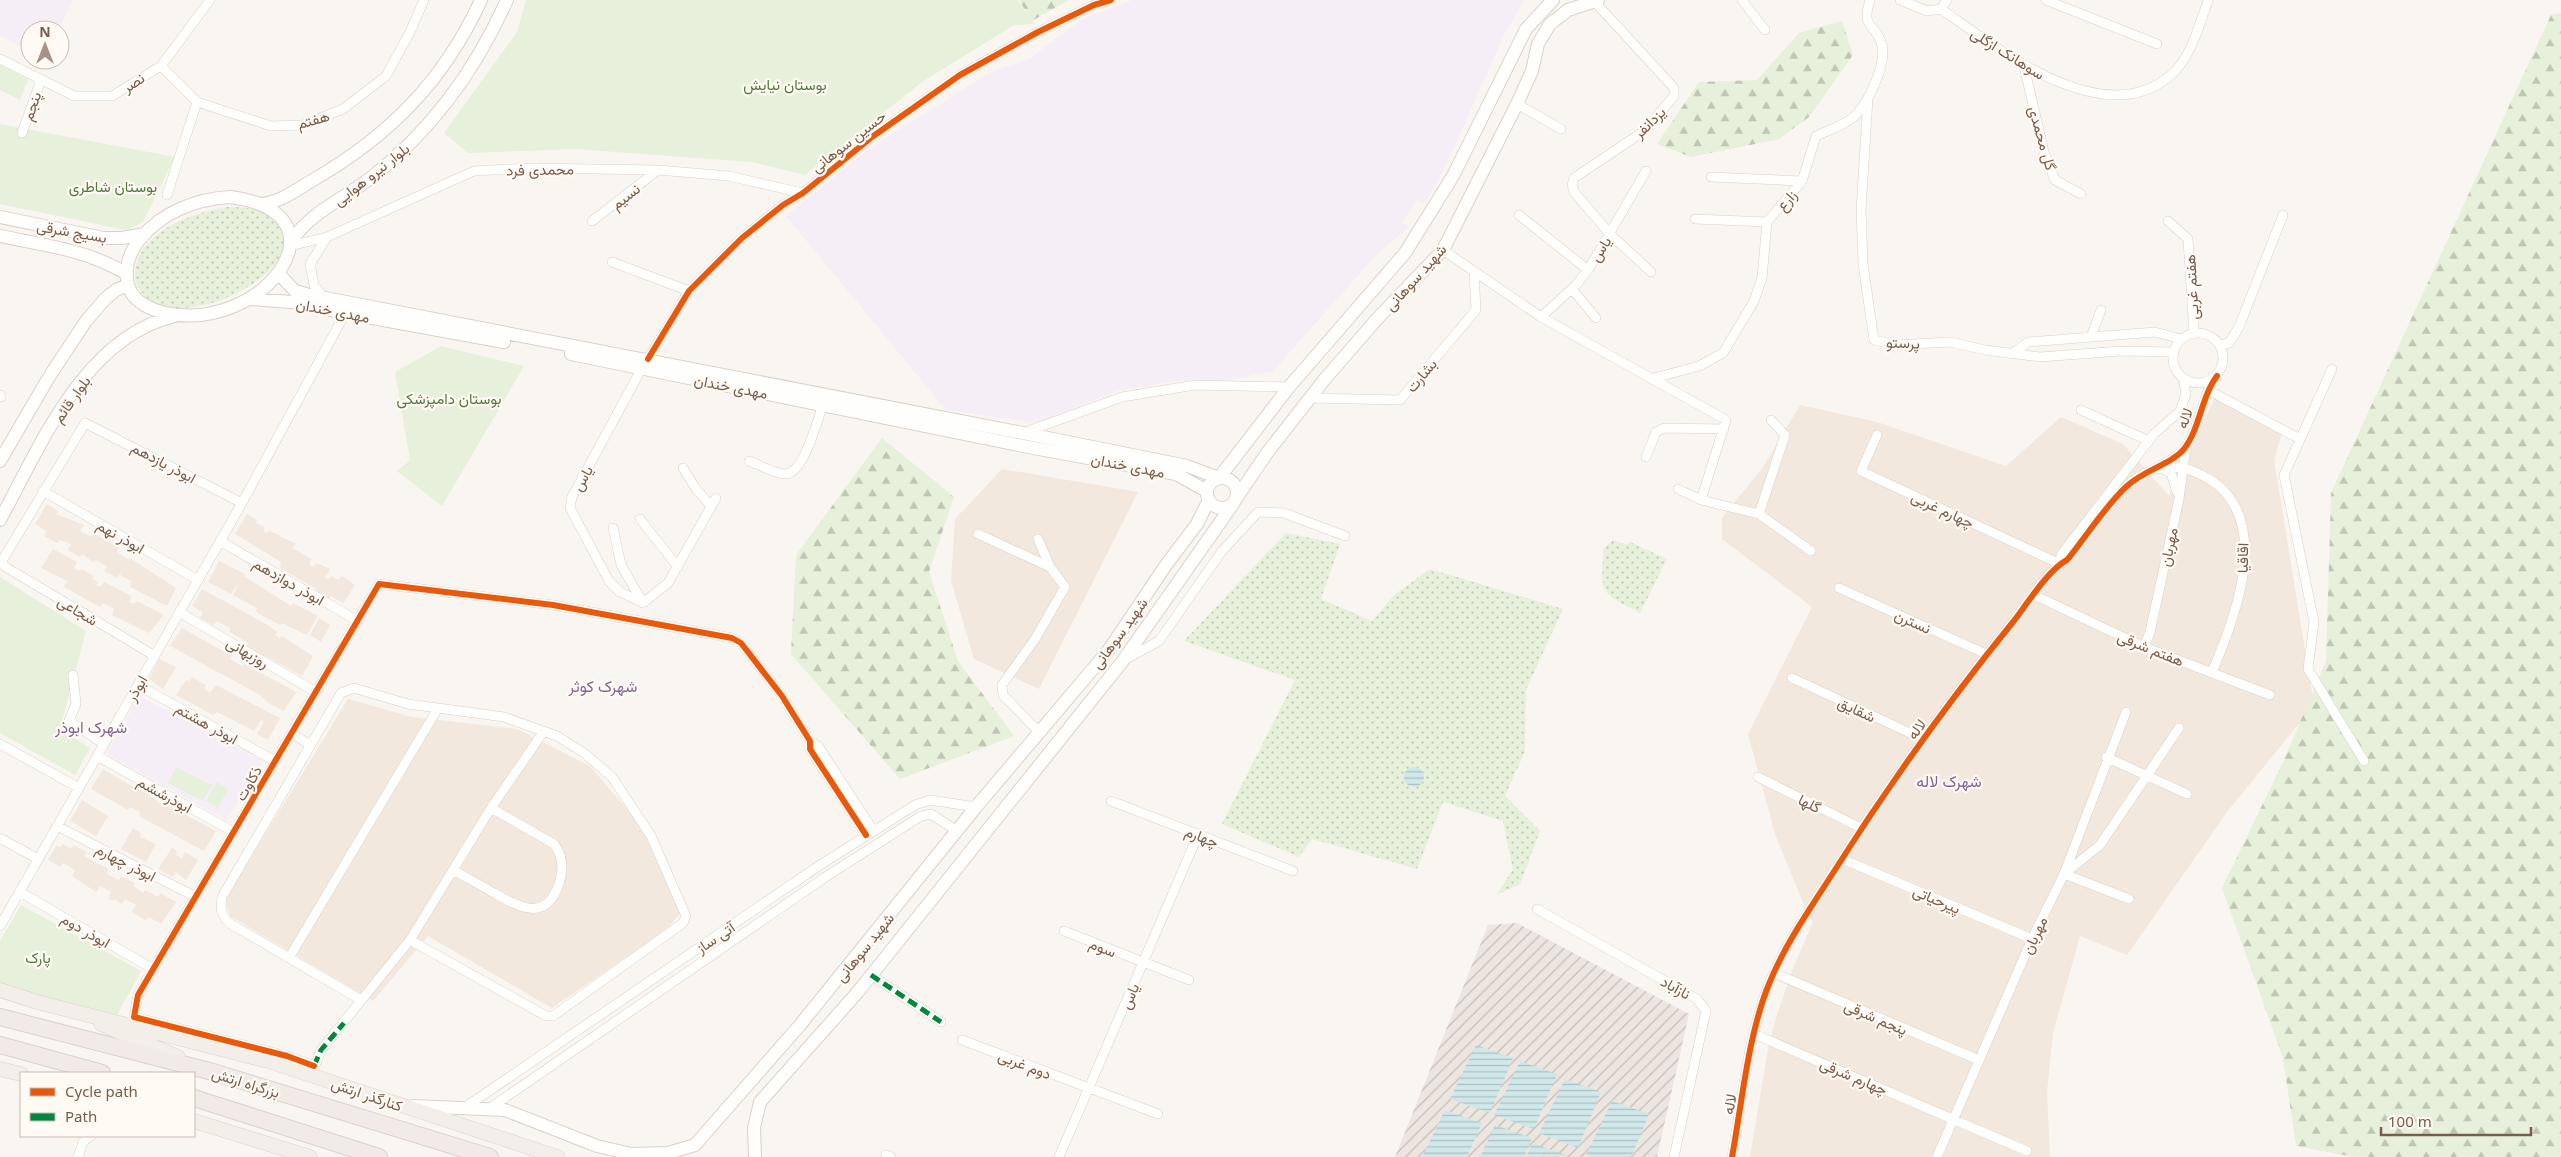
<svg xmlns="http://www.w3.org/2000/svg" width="2561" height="1157" viewBox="0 0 2561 1157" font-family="'Noto Sans',Vazirmatn,sans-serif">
<defs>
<pattern id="industrial-furrows" width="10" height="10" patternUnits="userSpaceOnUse" patternTransform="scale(1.25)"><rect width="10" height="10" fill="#ede5e0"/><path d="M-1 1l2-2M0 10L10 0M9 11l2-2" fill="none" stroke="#c5bdb8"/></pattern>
<pattern id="grass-dots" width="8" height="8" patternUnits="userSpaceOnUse" patternTransform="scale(1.25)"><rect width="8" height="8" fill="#e7f0db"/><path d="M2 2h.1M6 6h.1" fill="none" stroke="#c0c6b4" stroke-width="1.8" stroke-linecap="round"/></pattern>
<pattern id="forest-firs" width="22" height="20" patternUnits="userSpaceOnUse" patternTransform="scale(1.25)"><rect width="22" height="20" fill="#e7f0db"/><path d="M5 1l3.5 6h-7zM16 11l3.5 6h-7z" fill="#c0c6b4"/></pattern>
<pattern id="water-rules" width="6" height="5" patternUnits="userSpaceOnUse" patternTransform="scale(1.25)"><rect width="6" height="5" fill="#d0e8ea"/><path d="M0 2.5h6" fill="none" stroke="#aebfc0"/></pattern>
</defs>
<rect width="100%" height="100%" fill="#f9f5f0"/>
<!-- residential -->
<path fill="#f2e8de" d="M2216 395 2283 430 2274 460 2314 705 2227 812 2127 955 2080 936 2053 1033 2047 1092 2050 1157H1750L1769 1043 1777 1015 1791 973 1813 922 1806 910 1775 834 1748 734 1812 607 1722 539V518L1763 467 1800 405 1877 422 2006 466 2061 417 2123 444 2169 496Z
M1002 469 1138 492 1039 689 974 659 951 581 955 519Z
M47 504 58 511 56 514 84 525 80 531 91 537 93 533 119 548 117 552 129 560 130 558 176 588 167 606 130 587 131 581 120 575 124 568 117 578 104 571 107 566 95 560 93 562 82 554 80 557 68 550 71 544 60 540 57 543 44 536 46 531 35 524Z
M247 514 257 520 256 523 265 527 263 531 266 533 270 531 296 544 292 548 312 559 309 564 312 567 317 563 330 569 325 578 329 579 331 576 338 580 342 576 355 585 343 603 331 596 329 599 315 592 316 589 280 568 281 562 235 534Z
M53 549 77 562 74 568 79 571 82 569 93 576 92 579 98 582 96 585 101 587 104 582 131 596 130 602 134 604 137 601 164 615 149 633 112 615 114 609 103 603 100 607 64 587 67 581 41 568Z
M219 561 245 574 244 576 291 606 293 603 318 616 307 635 282 623 280 625 256 612 257 608 233 595 239 583 231 594 208 582Z
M202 589 266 624 277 632 275 635 280 638 282 636 313 656 302 676 266 656 264 658 245 647 248 643 230 632V628L217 621 213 625 200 618 203 612 192 606Z
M319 618 330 625 321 642 310 635Z
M182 628 232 656 230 659 242 666 245 664 296 692 284 711 270 704 260 695 170 646Z
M159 659 176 667 163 689 149 679Z
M192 677 206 685 205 689 210 693 216 685 280 718 268 740 257 734 264 722 261 719 254 731 217 712 213 715 176 695 186 680 189 682Z
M348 699 413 717 517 729 590 766 638 822 682 911 667 929 552 1008 428 936 373 1001 230 916 225 900Z
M103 769 138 790 140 788 163 806 165 804 216 831 204 851 139 816 140 812 130 807 128 810 91 789Z
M82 800 108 816 96 836 70 821Z
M133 828 141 833 140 837 156 844 146 862 121 849Z
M63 844 71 849 73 845 87 852 84 856 109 869 107 874 119 880 121 876 135 883 133 886 143 893 145 890 158 897 160 893 176 902 161 924 149 917 145 920 132 912 136 905 125 899 122 904 114 899 113 901 108 898 111 892 100 886 96 892 72 876 75 870 63 863 60 867 48 860 56 846 61 847Z
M172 848 177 851 176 855 182 858 185 852 198 860 186 880 176 872 172 877 158 869Z"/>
<!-- industrial -->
<path fill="url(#industrial-furrows)" d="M1517 923 1689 1014 1657 1157H1395L1488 925Z"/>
<!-- education -->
<path fill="#f6eef6" d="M0 0H73L58 30H30V51L0 36Z
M1132 0H1524L1505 33 1444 169 1425 204 1417 200 1402 222 1409 227 1377 254 1273 371 1230 380 1176 381 1117 391 1037 423 946 410 786 216 871 147 993 71 1029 59 1081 20Z
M139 696 263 761 227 820 106 754Z"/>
<!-- grass -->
<path fill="url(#grass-dots)" d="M228 207C255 207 262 210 282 228 283 234 285 241 284 247 273 287 191 321 155 303 145 298 136 288 135 277 134 233 192 212 228 207Z
M1286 533 1340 544 1321 599 1372 621 1394 595 1430 569 1563 609 1526 690 1525 751 1505 796 1540 831 1520 884 1496 895 1513 870 1503 821 1443 802 1417 869 1312 839 1299 857 1222 824 1295 680 1184 641Z
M1613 540 1627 545 1630 542 1667 559 1640 613C1600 592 1600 595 1604 548Z"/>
<!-- forest -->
<path fill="url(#forest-firs)" d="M1019 0H1069L1032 21Z
M2561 13V1157H2354L2296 1146 2283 1058 2222 888 2284 760 2326 661 2331 493 2551 15Z
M1842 21 1853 55 1809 117 1779 139 1691 157 1657 144 1699 82 1757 80 1799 33Z
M882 438 954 497 929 572 958 661 1014 736 900 779 791 654 796 555Z"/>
<!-- park -->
<path fill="#e7f0db" d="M526 0H1017L1035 24 1014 25 922 82 805 175 752 162 575 149 468 153 444 133 517 32Z
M0 64 28 79 20 100 0 90Z
M0 124 175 157 143 222 126 230 0 204Z
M441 346 524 366 442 506 397 471 410 460 395 372Z
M0 577 86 631 60 729 90 748 75 775 0 733Z
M176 767 212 785 203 801 168 783Z
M217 782 228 789 218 808 206 801Z
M21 905 141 971 117 1015 0 985V941Z"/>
<!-- water -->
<path fill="url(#water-rules)" d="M1404 777a10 10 0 1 1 20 0a10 10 0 1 1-20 0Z
M1476 1045 1513 1058 1490 1113 1450 1099Z
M1520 1061 1557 1074 1534 1129 1494 1115Z
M1565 1079 1601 1092 1578 1148 1539 1133Z
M1612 1101 1649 1114 1631 1157H1593L1586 1155Z
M1445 1110 1482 1123 1467 1157H1422Z
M1495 1125 1532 1138 1524 1157H1480Z
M1532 1143 1569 1156 1526 1157Z"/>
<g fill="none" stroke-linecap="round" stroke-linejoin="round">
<!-- street casing -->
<g stroke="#d7d1cb" stroke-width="10">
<path id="street" d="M1742 0 1765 30
M1900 0 1927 11 1941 9 1947 0
M2046 0 2157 44
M1594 1 1674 88V96L1644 131 1574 178 1572 185 1574 192 1609 233 1651 272
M1941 9C1997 48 2103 134 2171 75 2191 58 2199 25 2208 1
M0 59 74 96H112L161 66 210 0
M161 66 197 102 271 126 303 125 343 109 386 76 410 32 424 0
M2024 66 2044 152 2055 180 2081 194
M1868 99 1861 210 1863 264 1874 340 1895 345 1950 342 1985 350 2040 357 2121 351 2173 352
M1517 104 1561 129
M22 133 41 80
M1711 177 1802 181
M167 195 197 102
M1519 215 1588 270
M1695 219 1767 222
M592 221 658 170
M2168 221 2188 239 2194 333
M290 246 327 237 474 171 529 168 658 170 729 176 803 193
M1443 250 1541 317 1726 420 1701 500
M612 262 689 291
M1572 289 1596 318
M324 298 314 285 310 264 327 237
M1541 317 1576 285 1588 270 1646 171
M2173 358a25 25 0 1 1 50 0a25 25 0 1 1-50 0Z
M2091 337 2101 310
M2220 345 2229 343 2239 327 2283 215
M2013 353 2028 342 2155 332 2181 339
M648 359 689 291 742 238 783 205 803 193 872 137 960 75 1038 32 1094 5 1111 0
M642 368 572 497 570 508 609 581 620 592 643 603
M2332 369 2284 475 2314 622 2308 669 2364 761
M1654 378 1699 366 1723 353 1754 301 1762 278 1767 222 1802 181 1816 136C1827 131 1841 126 1851 119 1867 108 1889 61 1881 42 1874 22 1861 29 1870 0
M2208 390 2300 439
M0 395 1 397
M1309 398 1400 400 1476 310 1474 271
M2081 410 2149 441
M1031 430 1122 397 1195 385 1289 387
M1877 435 1861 471 2060 564
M1646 457 1656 432 1664 428 1724 429
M749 461C760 465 775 474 786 474 804 473 818 419 823 404
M683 468 696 489 711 506
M2161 468 2171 473 2177 492
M2158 469C2178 465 2192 469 2209 479 2274 519 2235 619 2212 672
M1678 489 1701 500 1759 514 1811 551
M43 491 198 580
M1759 514 1785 435 1771 420
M640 519 678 567
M613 528 621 565 643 603
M978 534 1050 567 1065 587 1035 639 1002 685 1003 695 1039 732
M1038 539 1050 567
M220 541 358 621
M2060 564 2061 555 2154 434 2180 411 2186 394 2183 378
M1839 588 1986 654
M2034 595 2144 647 2270 695
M643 603 668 583 716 498
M179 612 316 692
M2144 647 2150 632 2179 499 2186 447
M155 656 4 566 2 561 85 423 242 503
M1126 659 1159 641 1222 551 1258 512 1284 513 1345 536
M73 675 76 704 69 721 104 744
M1792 678 1923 739
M138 685 275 761
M292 733 310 745
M810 741 818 746 873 830
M0 744 79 788
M97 756 234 832
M2106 757 2187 794
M1758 777 1861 828
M1111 801 1293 871
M57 826 196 897
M0 838 38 859
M1842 859 2032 939
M453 870C467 878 481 885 494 893 520 908 546 922 559 884 564 869 563 856 554 844L491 808
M2064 874 2100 845 2179 728
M2064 874 2129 899
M20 892 153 969
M1537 909 1697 999 1706 1011 1674 1157
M0 926 242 503 347 310
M1064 931 1189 980
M289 958 438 708
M1774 973 1979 1060
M871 975 941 1022
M361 1000 229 923C221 914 220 909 222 897L341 693 354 688 408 704 504 717 557 736 584 753 612 777 651 836 686 916 683 923 553 1016H546L410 940
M1754 1034 2027 1151
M962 1040 1158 1114
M314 1066 287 1056 134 1017 138 995 379 584 553 605 732 638 741 643 782 696 810 741V749L866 835
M313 1071 321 1050 410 940 491 808 544 731
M464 1108 817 867 915 805 930 800 976 807
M490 1108 824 878 921 816 931 814 957 831
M886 1155 891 1157
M78 1157 83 1142 91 1136
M1059 1157 1198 835
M1732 1157C1742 1103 1748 1035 1769 984 1785 944 1810 909 1833 873 1888 786 1948 702 2013 622 2027 604 2048 570 2067 560 2086 537 2105 506 2127 486 2144 470 2172 464 2184 449 2200 429 2201 397 2217 376
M1937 1157 2032 939 2064 874 2126 712"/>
</g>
<!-- secondary casing -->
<g stroke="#d9d2cb" stroke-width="14">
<path id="secondary" d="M230 197C354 213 263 334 166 313 152 310 138 304 131 292 122 274 128 254 140 239 162 212 196 199 230 197Z
M261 204C281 202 296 190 313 180 389 136 444 81 481 0
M0 217 103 238H122L145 234
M0 236C44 245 88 250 127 274
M292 240C311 212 345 198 372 177 432 130 476 69 507 0
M278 273 295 291 310 295 1028 434 1187 466 1219 478 1289 387 1405 253 1453 176 1526 29 1553 0
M250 299 292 302 345 313 504 342
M571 354 1028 447 1176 474 1207 491
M0 461 49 377 86 321 105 299 116 290 128 285
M1207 493a15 15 0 1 1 30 0a15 15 0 1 1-30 0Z
M1237 497 1267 453 1324 380 1377 319 1443 250 1517 104 1532 71 1538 44 1550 24 1568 10 1598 0
M0 520C41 445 84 337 175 316
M413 1106 505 1110 597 1146 631 1154 668 1153 695 1145 800 1025 976 807 1108 651 1166 565 1197 524 1209 500
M755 1157 754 1128 760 1102 857 993 1122 662 1233 504"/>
</g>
<!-- primary casing -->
<g stroke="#dad1cc" stroke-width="15">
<path id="primary" d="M0 990 37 1002 268 1061 558 1157
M101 1024 178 1057
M0 1069 21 1074
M194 1121 310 1157"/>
</g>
<!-- highway casing -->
<g stroke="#dad1cc" stroke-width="18">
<path id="highway" d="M0 1017 213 1072 490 1157
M0 1045 102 1073
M194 1098 379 1157"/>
</g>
<!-- street -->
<use href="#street" stroke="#fefefd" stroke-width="9"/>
<!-- secondary -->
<use href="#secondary" stroke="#fefefd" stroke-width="12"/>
<!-- primary -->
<use href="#primary" stroke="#f3eee8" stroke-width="14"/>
<!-- highway -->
<use href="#highway" stroke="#f2eae7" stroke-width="16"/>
<!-- quiet -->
<path stroke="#00873e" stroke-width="5" stroke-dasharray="10 5" stroke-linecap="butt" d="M871 975 941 1022
M314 1066 321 1050 344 1023"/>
<!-- cycleway casing -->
<g stroke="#fffaf3" stroke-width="9">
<path id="cycleway" d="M648 359 689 291 742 238 783 205 803 193 872 137 960 75 1038 32 1094 5 1111 0
M314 1066 287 1056 134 1017 138 995 379 584 553 605 732 638 741 643 782 696 810 741V749L866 835
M1732 1157C1742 1103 1748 1035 1769 984 1785 944 1810 909 1833 873 1888 786 1948 702 2013 622 2027 604 2048 570 2067 560 2086 537 2105 506 2127 486 2144 470 2172 464 2184 449 2200 429 2201 397 2217 376"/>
</g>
<!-- cycleway -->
<use href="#cycleway" stroke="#e8590c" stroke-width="6"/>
</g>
<g text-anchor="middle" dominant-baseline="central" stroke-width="4.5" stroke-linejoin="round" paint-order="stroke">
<!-- street labels -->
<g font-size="15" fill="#7a5c4d" stroke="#fffaf3">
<text transform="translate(2008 53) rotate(32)">سوهانک ازگلی</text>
<text transform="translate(133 82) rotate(-33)">نصر</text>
<text transform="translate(31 106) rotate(-71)">پنجم</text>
<text transform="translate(313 119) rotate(-16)">هفتم</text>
<text transform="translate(1649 122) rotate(-44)">یزدانفر</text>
<text transform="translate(2043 138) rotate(74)">گل محمدی</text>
<text transform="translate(848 141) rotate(-38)">حسین سوهانی</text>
<text transform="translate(540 169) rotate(-1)">محمدی فرد</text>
<text transform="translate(371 174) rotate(-38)">بلوار نیرو هوایی</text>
<text transform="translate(625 196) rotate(-38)">نسیم</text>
<text transform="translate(1786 200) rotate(-49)">زارع</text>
<text transform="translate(72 231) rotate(10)">بسیج شرقی</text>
<text transform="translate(1600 249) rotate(-59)">یاس</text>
<text transform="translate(1415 277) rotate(-48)">شهید سوهانی</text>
<text transform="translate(2191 287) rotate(-93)">هفتم غربی</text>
<text transform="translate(333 310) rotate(11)">مهدی خندان</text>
<text transform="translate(1903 342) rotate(2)">پرستو</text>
<text transform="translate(1421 375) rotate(-50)">بشارت</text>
<text transform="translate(731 386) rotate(11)">مهدی خندان</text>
<text transform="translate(71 399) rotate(-55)">بلوار قائم</text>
<text transform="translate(2184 418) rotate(-69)">لاله</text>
<text transform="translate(164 462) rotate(28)">ابوذر یازدهم</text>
<text transform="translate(1128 465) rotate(11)">مهدی خندان</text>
<text transform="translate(582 478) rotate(-61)">یاس</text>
<text transform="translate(1943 509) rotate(25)">چهارم غربی</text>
<text transform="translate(121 536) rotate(30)">ابوذر نهم</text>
<text transform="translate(2168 547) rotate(-78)">مهربان</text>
<text transform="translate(2242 558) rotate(-89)">اقاقیا</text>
<text transform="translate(289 581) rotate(30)">ابوذر دوازدهم</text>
<text transform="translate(78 610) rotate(31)">شجاعی</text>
<text transform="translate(1913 621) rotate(24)">نسترن</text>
<text transform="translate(1119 633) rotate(-54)">شهید سوهانی</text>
<text transform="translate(2151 648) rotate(22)">هفتم شرقی</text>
<text transform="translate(248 652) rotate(30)">روزبهانی</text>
<text transform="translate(136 688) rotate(-60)">ابوذر</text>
<text transform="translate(1857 709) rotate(25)">شقایق</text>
<text transform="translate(207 723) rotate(29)">ابوذر هشتم</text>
<text transform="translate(1916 729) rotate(-54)">لاله</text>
<text transform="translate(248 783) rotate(-60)">ذکاوت</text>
<text transform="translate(165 794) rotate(29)">ابوذرششم</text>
<text transform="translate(1810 803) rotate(27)">گلها</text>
<text transform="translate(1202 836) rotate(21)">چهارم</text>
<text transform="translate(126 862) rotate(27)">ابوذر چهارم</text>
<text transform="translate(1937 899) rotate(23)">پیرحیاتی</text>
<text transform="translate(86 930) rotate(30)">ابوذر دوم</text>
<text transform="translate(2034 935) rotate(-65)">مهربان</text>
<text transform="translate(715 937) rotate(-34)">آتی ساز</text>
<text transform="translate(864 947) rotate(-51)">شهید سوهانی</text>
<text transform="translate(1103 947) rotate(22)">سوم</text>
<text transform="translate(1676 987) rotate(29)">نازآباد</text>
<text transform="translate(1129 996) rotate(-67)">یاس</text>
<text transform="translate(1876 1017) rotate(23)">پنجم شرقی</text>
<text transform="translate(1025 1064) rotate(21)">دوم غربی</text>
<text transform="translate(1854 1076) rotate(23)">چهارم شرقی</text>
<text transform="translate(246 1082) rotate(17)">بزرگراه ارتش</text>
<text transform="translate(367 1094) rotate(19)">کنارگذر ارتش</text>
<text transform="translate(1729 1104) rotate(-80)">لاله</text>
</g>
<!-- park labels -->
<g font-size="15" fill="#537a41" stroke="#fffaf3">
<text x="785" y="84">بوستان نیایش</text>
<text x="113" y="186">بوستان شاطری</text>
<text x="449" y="398">بوستان دامپزشکی</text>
<text x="38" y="957">پارک</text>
</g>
<!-- neighbourhood labels -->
<g font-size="16" fill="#846695" stroke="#fffaf3">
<text x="603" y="686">شهرک کوثر</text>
<text x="91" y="727">شهرک ابوذر</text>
<text x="1949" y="781">شهرک لاله</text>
</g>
</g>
<!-- legend -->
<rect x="20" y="1072" width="175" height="65" fill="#fffaf3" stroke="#cabbb1"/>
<rect x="30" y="1088" width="25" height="8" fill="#e8590c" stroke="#cabbb1"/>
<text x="65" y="1097" font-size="15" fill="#7a5c4d">Cycle path</text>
<rect x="30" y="1113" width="25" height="8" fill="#00873e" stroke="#cabbb1"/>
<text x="65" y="1122" font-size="15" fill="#7a5c4d">Path</text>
<!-- north arrow -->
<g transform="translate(45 45)"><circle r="24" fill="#fffaf3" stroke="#cabbb1"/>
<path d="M0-4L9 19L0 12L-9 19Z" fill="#a69286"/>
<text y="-8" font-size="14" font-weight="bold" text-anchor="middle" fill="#7a5c4d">N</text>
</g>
<!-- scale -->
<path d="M2381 1127v8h150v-8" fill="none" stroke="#7a5c4d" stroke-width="2.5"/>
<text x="2388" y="1127" font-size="15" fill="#7a5c4d" stroke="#fffaf3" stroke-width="4" paint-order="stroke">100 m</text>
</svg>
